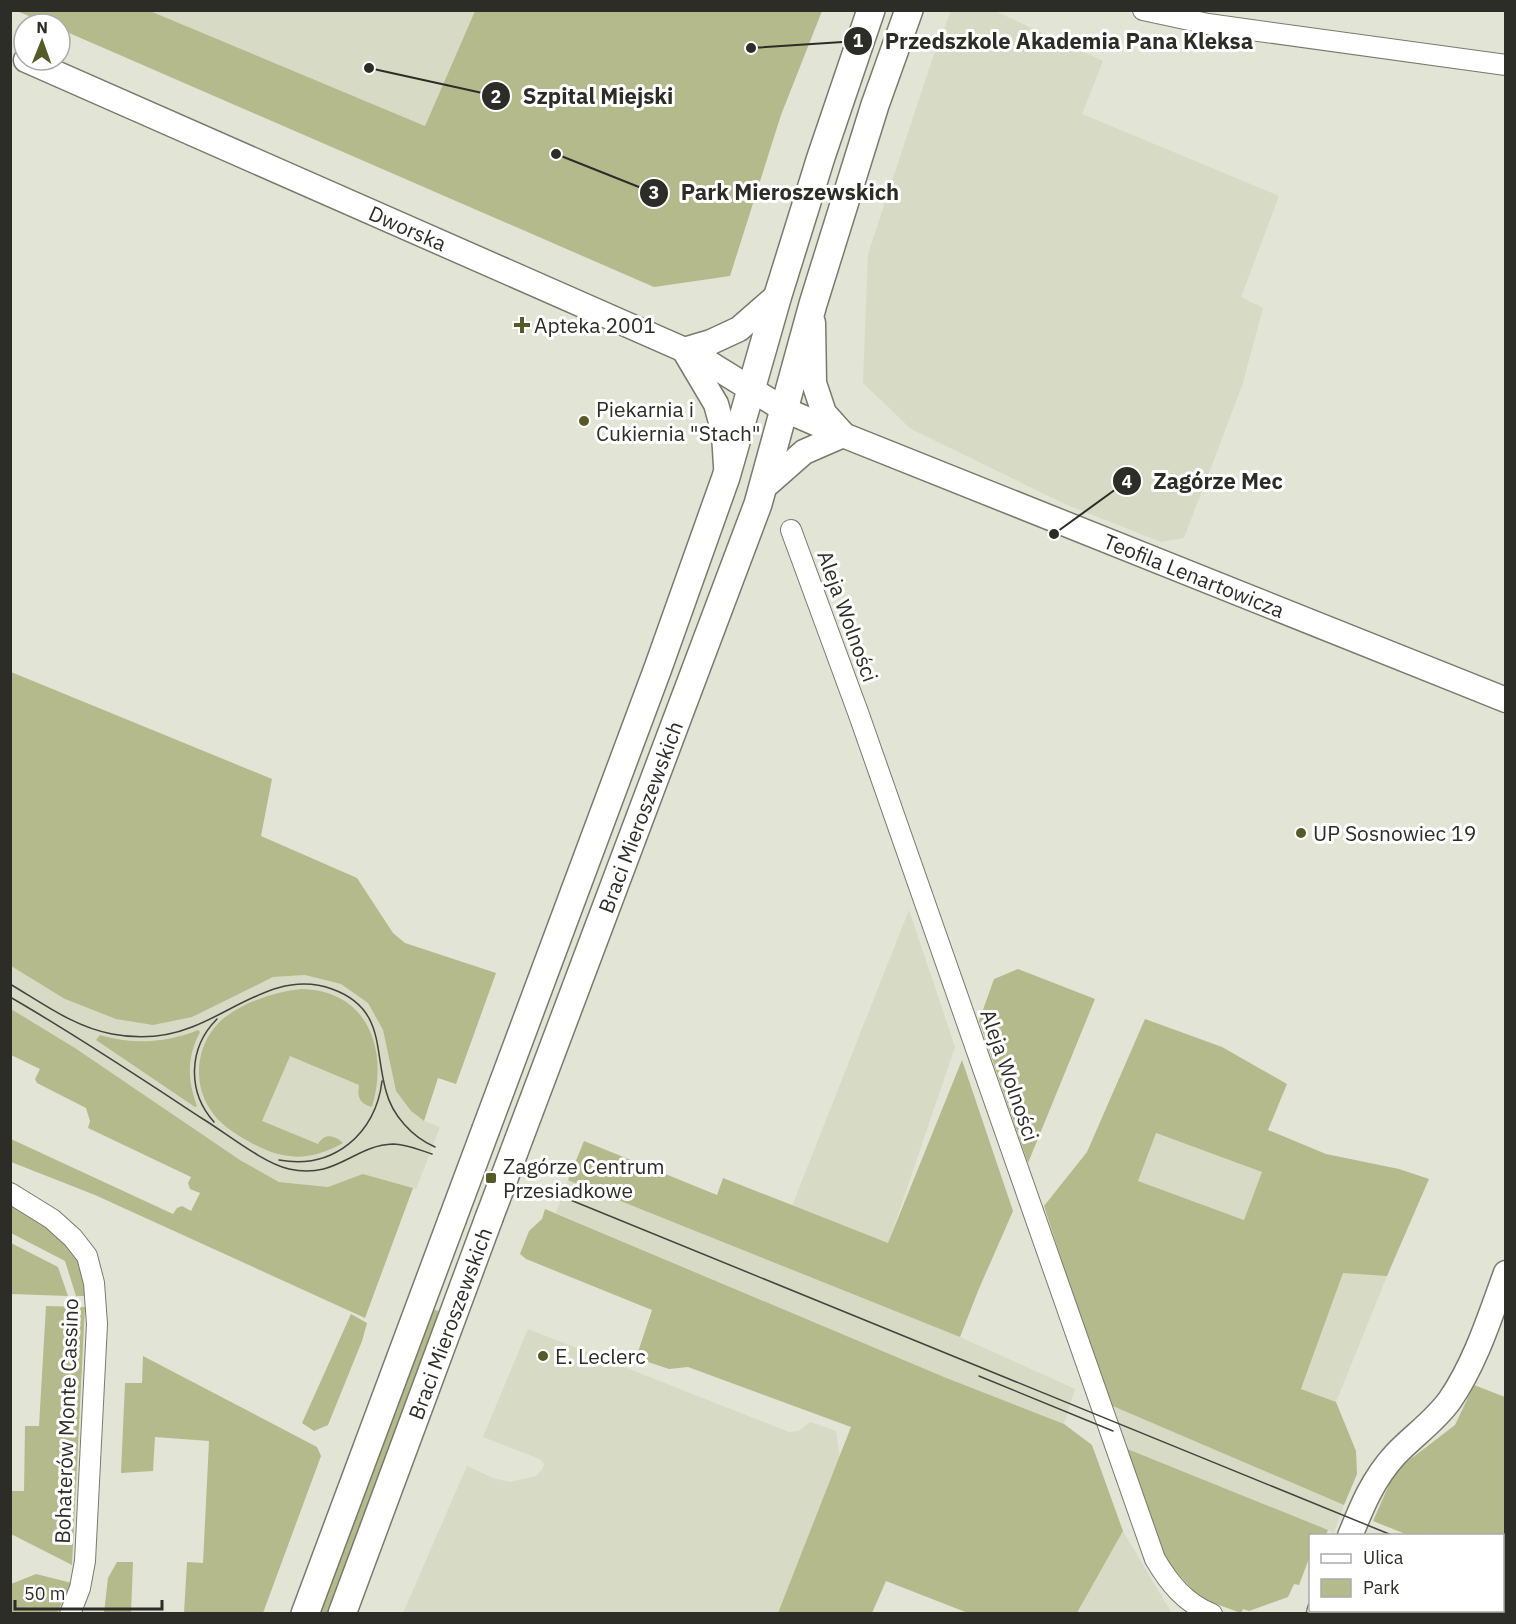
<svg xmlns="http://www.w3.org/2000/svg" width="1516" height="1624" viewBox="0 0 1516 1624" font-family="'IBM Plex Sans',sans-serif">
<rect width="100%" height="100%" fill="#e2e4d5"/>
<!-- built -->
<path fill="#d7dac4" d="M150 11H475L425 126Z
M951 11H995L1103 61 1082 114 1279 196 1241 297 1263 308 1242 386 1184 538 1161 542 1065 504 911 429 863 383 868 254 933 57Z
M909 910 955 1047 888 1244 792 1206Z
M11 966 65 999 116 1019 237 994 273 977 305 975 341 984 368 1003 383 1030 396 1091 411 1111 424 1121 440 1127 416 1189 364 1174 328 1187 279 1182 240 1160 75 1048 11 1009Z
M1155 1133 1262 1172 1245 1220 1138 1181Z
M568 1180 960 1337 1075 1389 1064 1424 944 1377 556 1213Z
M1343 1272 1387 1276 1336 1402 1301 1390Z
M528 1329 789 1432 799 1431 810 1422 836 1431 840 1459 778 1613H403L467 1466 493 1478 510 1482 536 1476 542 1470 544 1464 540 1459 483 1437Z
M1108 1404 1344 1505 1334 1533 1125 1448Z
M1123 1531 1171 1612 1170 1613 1077 1614Z"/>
<!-- green -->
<path fill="#b5ba8c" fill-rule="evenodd" d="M17 11H150L425 126 475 11H822L781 115 730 276 654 287 60 29V24H48Z
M11 672 272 779 261 836 357 878 393 933 405 943 496 973 456 1084 438 1078 424 1121 411 1111 396 1091 383 1030 368 1003 341 984 305 975 273 977 192 1017 153 1025 116 1019 65 999 11 966Z
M1018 969 1095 999 1028 1163 979 1021 994 979Z
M301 989C368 990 389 1050 372 1107 359 1104 357 1096 359 1085L290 1056 262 1121 318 1144C325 1133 334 1135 343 1143 309 1162 282 1161 248 1141 234 1133 219 1124 210 1109 190 1079 198 1036 228 1015 250 1000 275 992 301 989Z
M11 1009 75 1048 240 1160 279 1182 328 1187 363 1174 413 1188 365 1318 95 1195 11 1162V1139L173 1214 177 1208 182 1206 191 1211 200 1193 190 1189 188 1183 191 1177 88 1128 90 1121 86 1108 37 1083 35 1079 40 1069 11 1055Z
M1145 1019 1222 1047 1287 1084 1268 1130 1326 1154 1399 1169 1429 1179 1387 1276 1343 1273 1301 1389 1336 1402 1356 1451 1357 1474 1344 1505 1108 1404 1044 1206 1087 1152ZM1156 1133 1262 1172 1244 1220 1138 1181Z
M198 1030 200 1032C187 1057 187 1079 197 1106L195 1107 96 1040 100 1035C133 1045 166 1043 198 1030Z
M962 1060 1013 1211 978 1291 960 1337 568 1180 584 1141 717 1195 723 1178 888 1243Z
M10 1205 55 1233 77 1254 88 1296H76L65 1261 11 1233Z
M545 1209 944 1377 1064 1424 1092 1445 1123 1531 1077 1613H968L886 1581 872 1613H778L851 1427 688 1367 669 1369 636 1358 652 1310 526 1259 520 1254 529 1231 542 1219Z
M11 1243 58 1267 68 1296 11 1294Z
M46 1306 85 1307 72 1565 11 1534V1491H24L25 1426H39Z
M432 1309 442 1312 332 1613 317 1614Z
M351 1314 367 1323 362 1341 328 1425 314 1431 302 1423Z
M143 1356 317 1447 321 1456 263 1613H184L187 1562 203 1563 209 1441 155 1437 153 1471 121 1473 125 1383H142Z
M1474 1385 1505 1397V1565L1503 1564 1502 1536H1433L1426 1533 1424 1535H1408L1373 1521 1395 1471 1455 1425Z
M1125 1448 1328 1530 1326 1535 1310 1536V1556L1299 1585 1294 1584 1288 1597 1249 1611 1243 1609 1241 1613 1200 1598 1168 1563Z
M117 1562H133L131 1613H104L108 1578Z
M36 1574 72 1583 57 1613 11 1614V1584Z
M1503 1604 1505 1605V1613H1367L1369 1610H1502Z"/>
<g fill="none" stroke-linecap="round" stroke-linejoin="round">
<!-- minor casing -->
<g stroke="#797a6d" stroke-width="22">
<path id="minor" d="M1143 10 1208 24 1506 65
M791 530 859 715 1155 1559C1169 1583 1185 1603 1212 1614
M10 1193 52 1219 73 1238 87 1256 94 1283 97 1324 85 1561 80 1588 70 1614"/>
</g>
<!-- tertiary casing -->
<g stroke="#797a6d" stroke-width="27">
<g id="tertiary">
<path id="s1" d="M26 60 696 355 783 409 843 435 1506 700"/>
<path d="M813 323 814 383 824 413 842 433"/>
<path d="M684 350 716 404 724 433 726 466"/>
<path d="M684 350 711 342 739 329 778 295"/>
<path d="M763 488 804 452 843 435"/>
<path d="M1350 1536C1362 1506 1373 1479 1395 1455 1413 1436 1435 1421 1450 1400 1476 1362 1490 1316 1506 1273"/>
<path d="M1319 1614 1320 1610"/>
</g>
</g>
<!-- secondary casing -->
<g stroke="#797a6d" stroke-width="30">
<g id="secondary">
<path d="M486 1129 658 668 726 477 778 295 821 157 871 10"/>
<path id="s2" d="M514 1152 758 504 813 304 875 105 909 10"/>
<path d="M305 1614 452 1220"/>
<path id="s3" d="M342 1614 489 1218"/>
</g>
</g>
<!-- minor -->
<use href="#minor" stroke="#fff" stroke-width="20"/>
<!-- tertiary -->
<use href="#tertiary" stroke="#fff" stroke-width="24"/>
<!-- secondary -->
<use href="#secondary" stroke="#fff" stroke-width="27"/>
<!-- tram -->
<path stroke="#43443d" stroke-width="1.5" d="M10 984C42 1003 74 1027 112 1034 138 1039 167 1037 192 1027 237 1010 280 970 332 989 385 1008 374 1049 386 1091 392 1115 412 1137 435 1147
M10 997C76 1035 139 1077 203 1119 226 1133 263 1163 289 1169 336 1180 354 1145 393 1144 407 1144 419 1150 432 1154
M214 1122C187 1092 188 1048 217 1019
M279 1160C333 1170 376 1134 382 1081
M546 1190 1394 1536
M979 1376 1113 1431
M1502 1589 1506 1590"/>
<!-- secondary-bridge casing -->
<g stroke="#797a6d" stroke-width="30" stroke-linecap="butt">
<path id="secondary-bridge" d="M489 1218 514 1152
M452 1220 486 1129"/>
</g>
<!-- secondary-bridge -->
<use href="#secondary-bridge" stroke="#fff" stroke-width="27"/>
</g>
<!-- markers -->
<g fill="#565a28" stroke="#fff" stroke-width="2">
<path d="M519 316h6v6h6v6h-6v6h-6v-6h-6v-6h6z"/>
<circle cx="584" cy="421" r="6"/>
<circle cx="1301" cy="833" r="6"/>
<rect x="485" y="1172" width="12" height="12" rx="3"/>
<circle cx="543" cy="1356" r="6"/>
</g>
<g text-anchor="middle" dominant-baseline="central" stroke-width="6" stroke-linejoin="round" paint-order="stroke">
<!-- street labels -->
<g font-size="21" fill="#2c2d27" stroke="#fff">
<text stroke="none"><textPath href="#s1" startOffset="417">Dworska</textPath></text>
<text stroke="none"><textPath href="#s1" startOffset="1278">Teofila Lenartowicza</textPath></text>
<text transform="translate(848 616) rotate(70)">Aleja Wolności</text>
<text stroke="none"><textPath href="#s2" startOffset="358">Braci Mieroszewskich</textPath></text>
<text transform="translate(1010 1075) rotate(71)">Aleja Wolności</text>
<text stroke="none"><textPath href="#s3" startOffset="310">Braci Mieroszewskich</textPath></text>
<text transform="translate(66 1421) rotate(-88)">Bohaterów Monte Cassino</text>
</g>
<!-- poi labels -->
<g font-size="21" fill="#2c2d27" stroke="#fff" text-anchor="start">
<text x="534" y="325">Apteka 2001</text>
<text x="596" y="409">Piekarnia i<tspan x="596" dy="24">Cukiernia "Stach"</tspan></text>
<text x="1313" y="833">UP Sosnowiec 19</text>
<text x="503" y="1166">Zagórze Centrum<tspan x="503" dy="24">Przesiadkowe</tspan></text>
<text x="555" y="1356">E. Leclerc</text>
</g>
</g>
<!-- callouts -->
<path fill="none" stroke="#2c2d27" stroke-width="2" d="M751 48L858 41M369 68L496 96M556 154L654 193M1054 534L1127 481"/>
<g fill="#2c2d27" stroke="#fff" stroke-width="2">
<circle cx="751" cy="48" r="6"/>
<circle cx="369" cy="68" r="6"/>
<circle cx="556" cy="154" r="6"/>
<circle cx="1054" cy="534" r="6"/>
<circle cx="858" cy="41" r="15"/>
<circle cx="496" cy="96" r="15"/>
<circle cx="654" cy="193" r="15"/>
<circle cx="1127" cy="481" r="15"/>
</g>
<g font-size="18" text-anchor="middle" font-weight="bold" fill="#fff">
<text x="858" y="47">1</text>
<text x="496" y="103">2</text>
<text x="654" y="199">3</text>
<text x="1127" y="488">4</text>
</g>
<g font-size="22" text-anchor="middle" font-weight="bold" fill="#2c2d27" stroke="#fff" stroke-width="6" stroke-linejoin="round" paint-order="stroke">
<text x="1069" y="49">Przedszkole Akademia Pana Kleksa</text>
<text x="598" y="104">Szpital Miejski</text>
<text x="790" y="200">Park Mieroszewskich</text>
<text x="1218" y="489">Zagórze Mec</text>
</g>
<!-- border -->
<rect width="1516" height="1624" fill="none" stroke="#2c2d27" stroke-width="24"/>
<!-- legend -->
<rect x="1309" y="1534" width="195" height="78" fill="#ffffff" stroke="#ababa9" stroke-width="1.5"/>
<rect x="1321" y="1554" width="30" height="9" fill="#ffffff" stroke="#ababa9" stroke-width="1.5"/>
<text x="1363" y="1564" font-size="18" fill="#2c2d27">Ulica</text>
<rect x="1321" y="1579" width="30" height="18" fill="#b5ba8c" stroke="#ababa9" stroke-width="1.5"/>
<text x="1363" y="1594" font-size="18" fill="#2c2d27">Park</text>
<!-- north arrow -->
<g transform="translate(42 42) rotate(1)"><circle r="28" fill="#ffffff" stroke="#ababa9" stroke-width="1.5"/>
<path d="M0-4.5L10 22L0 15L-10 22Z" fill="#565a28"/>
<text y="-9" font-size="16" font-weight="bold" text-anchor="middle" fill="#2c2d27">N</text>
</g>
<!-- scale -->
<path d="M15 1600v9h147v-9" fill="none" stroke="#2c2d27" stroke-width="3"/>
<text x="24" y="1600" font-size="18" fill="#2c2d27" stroke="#ffffff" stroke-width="4.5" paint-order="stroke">50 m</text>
</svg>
